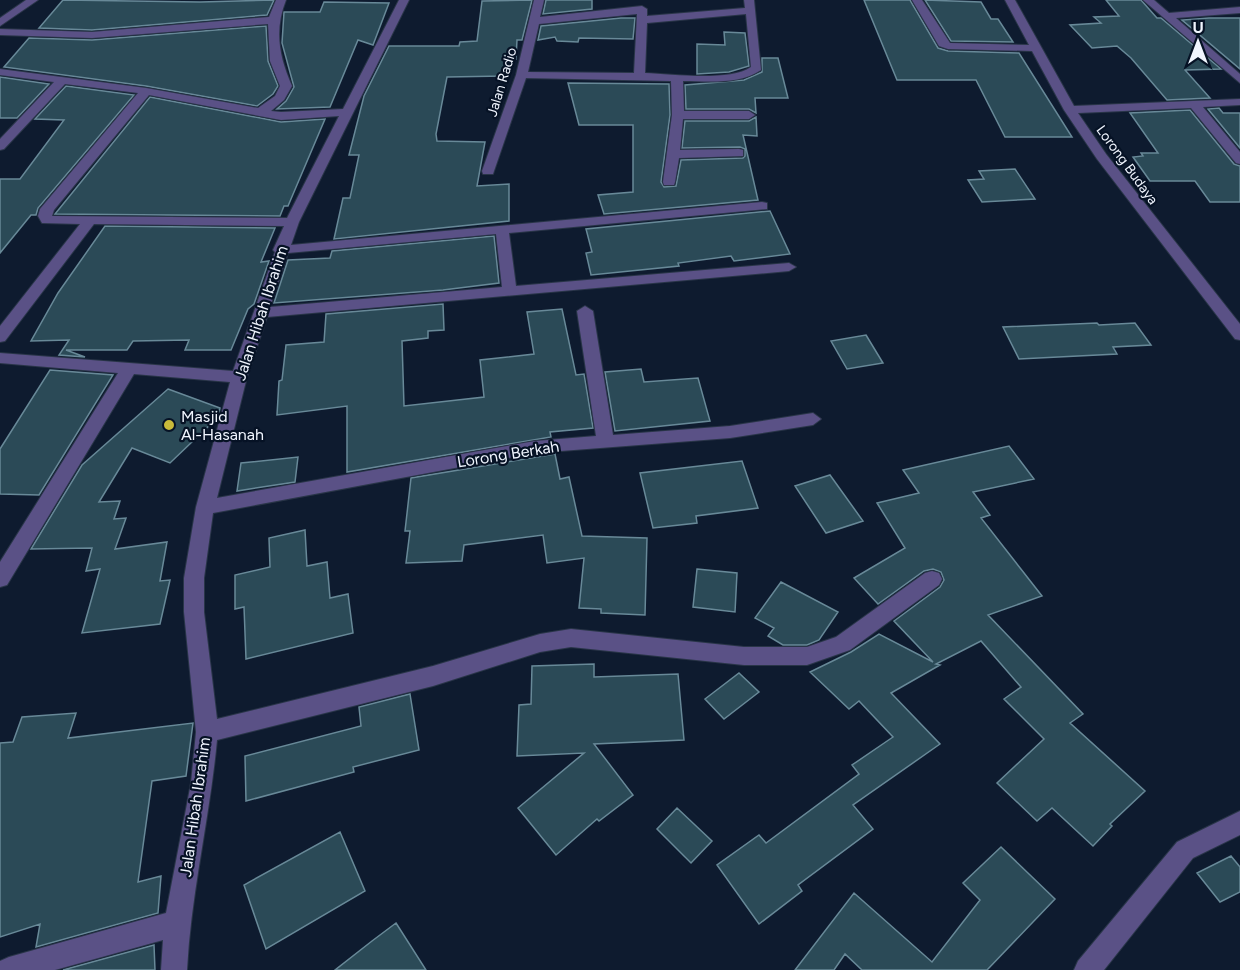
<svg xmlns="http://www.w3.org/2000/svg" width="1240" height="970" viewBox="0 0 1240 970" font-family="Figtree,sans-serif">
<rect width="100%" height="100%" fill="#0e1b2f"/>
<!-- building -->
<path fill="#2b4a57" stroke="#688998" stroke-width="1.5" d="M63 0 200 2 274 0 267 15 92 30 39 28Z
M532 0 522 40H517L516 59 506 60 504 76 447 77 436 134 437 141 485 142 477 186 509 184V221L334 239 343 198H350L359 155H349L364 96 389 46H459L460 42 477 41 482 1Z
M546 0H592V9L543 14Z
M864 0H910L938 48 948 51 1019 53 1072 137H1005L976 80H897Z
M925 0 981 2 991 19H998L1013 42 951 41Z
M1106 0H1141L1157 18H1161L1221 69 1185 70 1210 98 1167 100 1131 58 1117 46 1092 48 1070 25 1101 23 1094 17 1119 16Z
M324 2 389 3 373 45 358 40 330 107 277 109 286 101 294 87 282 43 284 12H320Z
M621 18H635L633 39 579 38 578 42 557 41 555 37 538 40 541 26Z
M1240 18V69L1182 20 1209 18Z
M266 26 268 61 278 86 273 94 257 106 146 86 4 67 29 38 92 40Z
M724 32 745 33 749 66 729 72 697 74V44L725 45Z
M762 58H778L788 98H755L756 113 749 109H686L685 85 744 80 762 72Z
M0 77 49 84 17 118H0Z
M568 83 669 84 670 115 661 182 664 187 676 186 681 160 743 158 745 156V149L740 147 682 148 685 121H749L756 117 757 136 743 135 758 200 604 214 598 195 633 192V125H579Z
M66 86 134 95 38 208 36 215H31L0 253V179H20L64 120 35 119Z
M150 97 281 122 325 119 288 206H284L280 216 55 214Z
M1219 108 1223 113H1240V148L1208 109Z
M1190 110 1234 164 1240 166V202H1210L1195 181H1150L1133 157 1143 156 1141 153H1158L1130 113Z
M1015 169 1035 199 982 202 968 180 984 179 979 171Z
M770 211 790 254 734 261 731 256 678 263 679 266 591 275 586 253 592 252 586 229Z
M105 226 275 228 261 262 269 261 254 304 248 309 231 350H185L189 340 133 341 127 350H66L85 357 59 355 69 340 31 341 58 293Z
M494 236 499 283 443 290 274 303 288 260 330 258 332 251Z
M443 304 444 330 428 331V338L402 341 404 406 484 397 480 360 534 354 527 312 562 309 576 375 584 374 593 428 550 432 551 437 347 472V406L277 415 279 381 282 380 286 345 324 342 326 314Z
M1097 323 1099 325 1135 323 1151 345 1113 347 1117 354 1019 359 1003 327Z
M866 335 883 363 847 369 831 341Z
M641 369 644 382 698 378 710 421 615 431 605 372Z
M50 370 113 375 39 495 0 494V449Z
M168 389 220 408 218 417 170 463 132 448 99 502 120 501 114 519 126 518 115 549 167 542 160 581 170 580 160 624 82 633 100 569 86 571 92 548 31 549 82 465Z
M1009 446 1034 479 973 492 990 515 981 518 1042 596 988 615 1083 714 1070 723 1145 791 1110 824 1112 826 1093 846 1052 808 1037 821 997 783 1044 739 1004 699 1021 687 981 641 936 664 940 665 891 693 940 744 853 805 873 829 798 885 802 891 759 924 717 865 759 835 766 843 859 774 852 765 893 737 859 701 849 709 810 672 851 652 879 634 933 662 894 621 940 587 944 580 941 572 933 569 924 571 878 604 854 578 905 548 877 503 919 493 903 470Z
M555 454 560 479 569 477 582 536 647 538 645 615 601 613V609L579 608 584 558 547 563 543 535 464 545 462 561 406 563 410 531H405L411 478Z
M298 457 295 482 237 491 241 463Z
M742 461 758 508 696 516 697 523 653 528 640 473Z
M830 475 863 521 826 533 795 486Z
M305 530 307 566 327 562 330 598 348 594 353 633 246 659 244 607 235 609V575L270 567 269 538Z
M697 569 737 573 735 612 693 607Z
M781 582 838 612 819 640 807 645H783L768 636 774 628 755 618Z
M594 664V677L678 674 684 740 594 744 633 795 599 821 597 819 556 855 518 808 584 753 517 756 519 705 531 704 532 666Z
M739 673 759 692 724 719 705 699Z
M410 694 419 750 353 767 354 772 246 801 245 756 361 726 359 707Z
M76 713 68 738 193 723 186 776 152 781 138 882 161 876 158 913 36 947 40 924 0 937V743L13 742 22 717Z
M677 808 712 841 691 863 657 829Z
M340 832 365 891 266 949 244 885Z
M1001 847 1055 899 987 970H862L845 954 834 970H795L854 893 932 962 980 900 963 883Z
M1231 856 1240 867V892L1220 902 1197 873Z
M396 923 426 970H335L372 941Z
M154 945 155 970H63Z"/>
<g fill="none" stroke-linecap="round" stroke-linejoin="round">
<!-- minor casing -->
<g stroke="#293548" stroke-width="2">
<path id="minor" d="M26 0H38L0 26V18Z
M276 0H286C274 30 279 57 292 86L284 100 271 111 281 112 343 109 399 0H409L299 222 291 245 762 202 767 203V209L509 233 516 286 789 263 796 267 789 271 267 317 247 377 217 498 535 441 596 436 577 311 585 306 593 311 613 435 730 426 813 413 821 419 813 425 730 438 535 453 213 513 204 578V612L217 719 433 666 540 634 571 629 744 647H807L836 637 925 573 932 571 939 573 942 579 939 585 850 650 807 665H744L571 647 540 652 433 686 217 740C210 817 191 892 187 970H161L163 940 55 970H0V961L9 957 166 913 191 783 196 732 184 612V578L196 507 230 382 134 374 7 585 0 587V562L118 373 0 363V353L233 371 275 252 273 250 284 226 94 224 5 341 0 342V326L80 224 42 223 38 216 40 209 138 93 65 84 4 149 0 150V139L54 82 0 75V69L146 88 258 108 275 96 280 86 270 61 268 24 92 38 0 35V29L92 32 269 17ZM149 95 281 120 339 116 287 218 52 216 54 210ZM496 234 502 287 270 307 288 253Z
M534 0H544L540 17 642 6 647 9V16L745 8 744 0H754L761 70C739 85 708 81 683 81L684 111H749L755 115 749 119H683L680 150 739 149 743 150V156L679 158 675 182 674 185H664L663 182 672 115 671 81 526 78 494 171 493 174H483L482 171 516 75ZM637 14 634 73 528 72 539 24ZM746 14 751 67C729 82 672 74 645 73L647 23Z
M912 0H922L950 43 1029 45 1005 0H1015L1074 106 1240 99V105L1203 107 1240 152V164L1236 163 1191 108 1078 113 1106 154 1240 324V340L1235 339 1097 159 1064 110 1032 51 948 49 939 46Z
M1143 0H1154L1169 13 1240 7V13L1176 18 1240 74V83Z
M1240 811V835L1193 858 1104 970H1074L1078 961 1177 842Z"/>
</g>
<!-- minor -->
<use href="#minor" fill="#5a5186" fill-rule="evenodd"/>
</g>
<!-- markers -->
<circle fill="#c9ba3a" stroke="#061225" stroke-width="2" cx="169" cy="425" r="6"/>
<g text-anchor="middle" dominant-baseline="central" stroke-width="4.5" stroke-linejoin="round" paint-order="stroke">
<!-- far-street labels -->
<g font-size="14" fill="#f0f5fe" stroke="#061225">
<text transform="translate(502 82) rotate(-73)">Jalan Radio</text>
<text transform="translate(1127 165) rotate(54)">Lorong Budaya</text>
</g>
<!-- street labels -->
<g font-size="16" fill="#f0f5fe" stroke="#061225">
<text transform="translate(261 313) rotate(-72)">Jalan Hibah Ibrahim</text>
<text transform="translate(508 454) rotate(-9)">Lorong Berkah</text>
<text transform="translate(195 807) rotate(-82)">Jalan Hibah Ibrahim</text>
</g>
<!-- poi labels -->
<g font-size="16" fill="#f0f5fe" stroke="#061225" text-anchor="start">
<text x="181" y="416">Masjid<tspan x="181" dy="18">Al-Hasanah</tspan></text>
</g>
</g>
<!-- north arrow -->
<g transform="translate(1198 42)" stroke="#061225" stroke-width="4.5" paint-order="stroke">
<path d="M0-4.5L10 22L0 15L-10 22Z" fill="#f0f5fe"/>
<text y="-9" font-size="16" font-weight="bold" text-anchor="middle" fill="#f0f5fe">U</text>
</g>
</svg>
